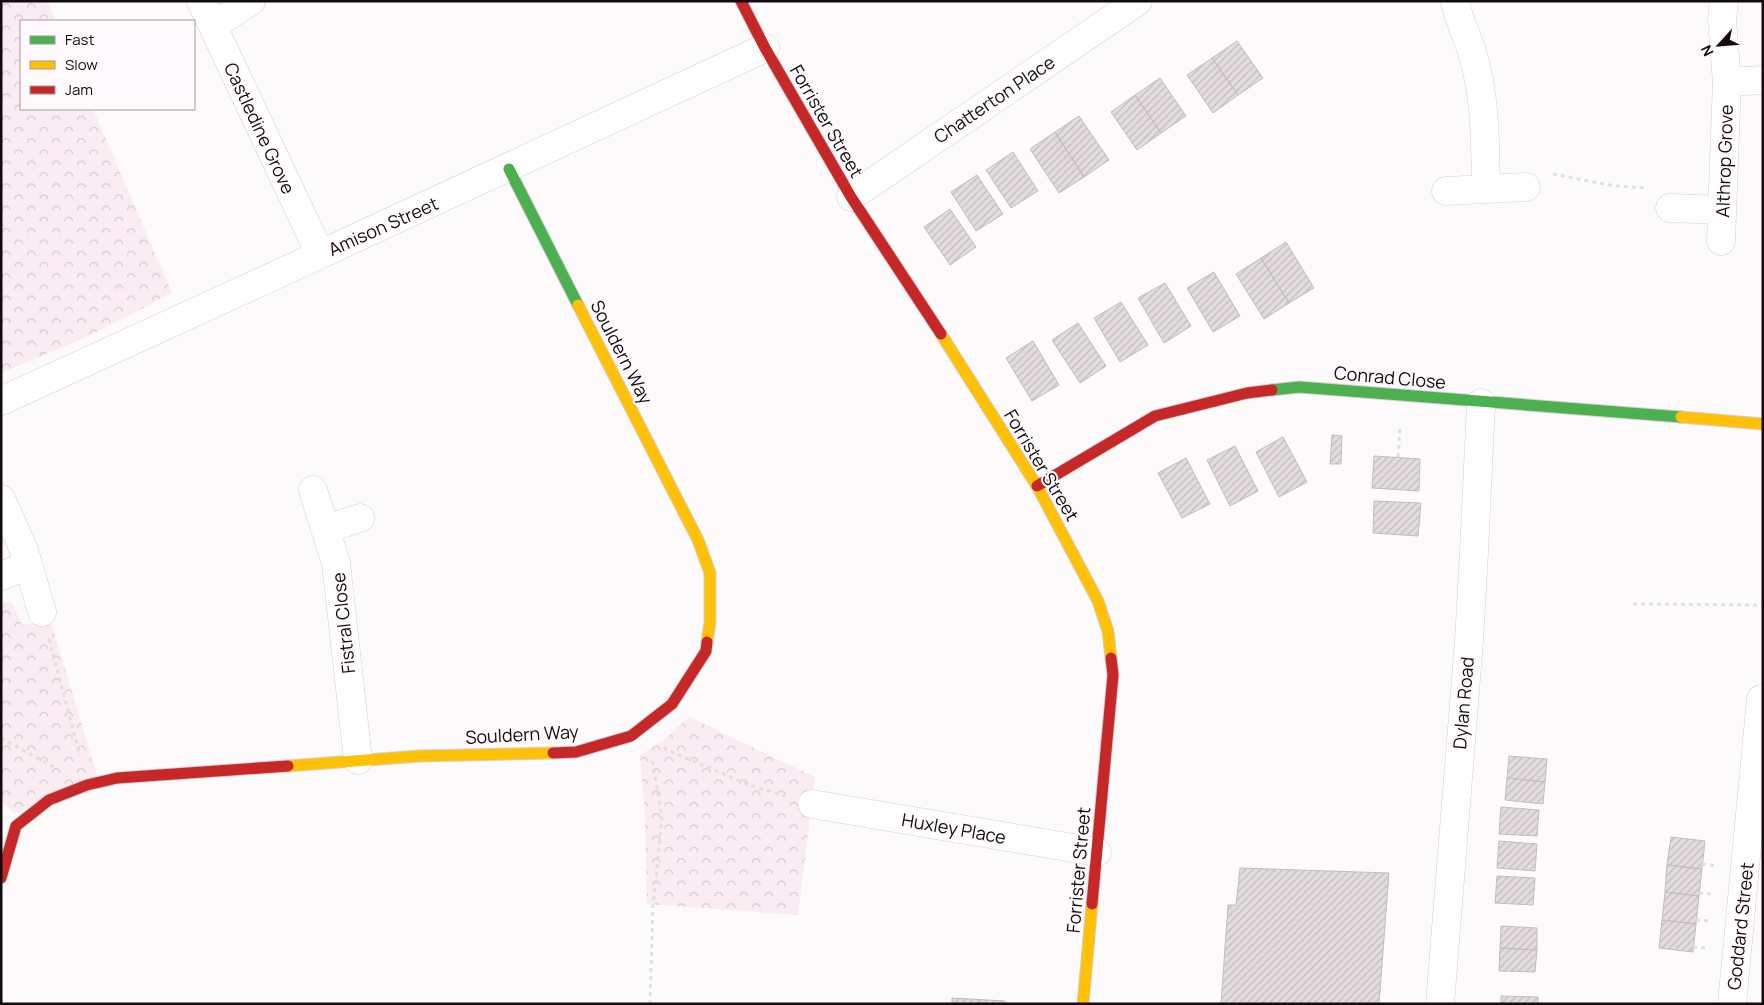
<svg xmlns="http://www.w3.org/2000/svg" width="1764" height="1005" viewBox="0 0 1764 1005" font-family="Manrope,sans-serif">
<defs>
<pattern id="park-crowns" width="20" height="18" patternUnits="userSpaceOnUse" patternTransform="scale(1.25)"><rect width="20" height="18" fill="#fbecf4"/><path d="M2 6a3 3 0 1 1 6 0M12 15a3 3 0 1 1 6 0" fill="none" stroke="#d6c9d0"/></pattern>
<pattern id="building-hatch" width="6" height="6" patternUnits="userSpaceOnUse" patternTransform="scale(1.25)"><rect width="6" height="6" fill="#e2dcdf"/><path d="M-1 1l2-2M0 6l6-6M5 7l2-2" fill="none" stroke="#c1bbbe"/></pattern>
</defs>
<rect width="100%" height="100%" fill="#fdfafc"/>
<!-- park -->
<path fill="url(#park-crowns)" d="M1 1H48L56 21H21V109H93L172 293 89 336 1 373Z
M11 601 22 625 50 619 97 775 15 814 1 801V603Z
M689 717 815 777 798 915 647 904 645 817 640 755 664 740Z"/>
<!-- building -->
<path fill="url(#building-hatch)" stroke="#c2bcc0" d="M1237 41 1263 78 1238 95 1212 58Z
M1212 58 1238 95 1213 113 1187 75Z
M1160 78 1186 116 1161 133 1135 95Z
M1135 95 1161 133 1137 150 1111 112Z
M1079 116 1109 160 1084 177 1055 132Z
M1055 132 1084 177 1059 193 1030 149Z
M1013 152 1038 191 1011 208 986 170Z
M977 175 1003 214 976 231 951 192Z
M950 209 976 247 950 265 924 227Z
M1286 242 1314 288 1289 303 1261 258Z
M1261 258 1289 303 1264 319 1236 274Z
M1214 272 1240 316 1213 332 1187 288Z
M1165 283 1191 326 1164 343 1138 298Z
M1121 302 1148 345 1120 362 1094 318Z
M1078 323 1106 366 1080 383 1052 340Z
M1033 341 1059 385 1032 401 1006 358Z
M1332 435 1342 436 1341 464H1330Z
M1283 437 1307 482 1279 497 1256 452Z
M1235 446 1258 491 1230 506 1207 460Z
M1374 456 1420 459 1419 491 1372 488Z
M1186 458 1210 504 1182 518 1158 473Z
M1374 501 1421 503 1418 536 1373 533Z
M1509 756 1547 759 1545 782 1507 778Z
M1507 778 1545 782 1543 804 1505 800Z
M1501 807 1539 810 1537 836 1499 834Z
M1671 837 1705 841 1702 869 1667 865Z
M1499 841 1537 844 1535 871 1497 868Z
M1667 865 1702 869 1699 896 1665 892Z
M1240 868 1389 873 1379 1004H1221L1228 905H1236Z
M1497 876 1535 878 1533 905 1495 903Z
M1665 892 1699 896 1696 924 1662 920Z
M1662 920 1696 924 1693 952 1659 948Z
M1501 926 1537 928V950L1500 948Z
M1500 948 1537 950 1535 972 1499 971Z
M1501 996 1538 997V1004H1501Z
M952 998 1005 1001V1004H952Z"/>
<g fill="none" stroke-linecap="round" stroke-linejoin="round">
<!-- street casing -->
<g stroke="#d5cfd2" stroke-width="29">
<path id="street" d="M201 1 320 254
M1455 1C1458 19 1467 35 1472 52 1486 97 1485 143 1486 189
M213 26 251 1
M1727 82 1763 80
M1446 191 1526 187
M851 197 1138 1
M1670 208 1722 210
M1721 241 1727 82 1722 20 1724 1
M1 401C256 284 511 168 765 48
M313 490 336 563 358 760
M1 499 24 550 42 612
M325 529 360 518
M1 576 28 565
M812 804 1097 852
M1440 1004 1469 641 1474 552 1481 403
M1732 1004 1761 699"/>
</g>
<!-- fast casing -->
<g stroke="#d5cfd2" stroke-width="13">
<path id="fast" d="M509 169 578 305
M1272 390 1299 387 1681 417"/>
</g>
<!-- slow casing -->
<g stroke="#d5cfd2" stroke-width="13">
<path id="slow" d="M578 305 698 540 710 573V622L707 642
M941 334 1037 486 1098 601 1108 631 1111 658
M1681 417 1763 424
M288 766 420 756 553 753
M1083 1004 1092 904"/>
</g>
<!-- jam casing -->
<g stroke="#d5cfd2" stroke-width="13">
<path id="jam" d="M741 1 765 48 851 197 941 334
M1037 486 1155 416 1247 393 1272 390
M553 753 576 752 631 736 672 704 706 651 707 642
M1 878 16 826 49 800 87 785 117 778 288 766
M1092 904 1113 675 1111 658"/>
</g>
<!-- path -->
<path stroke="#e1e0e0" stroke-width="3" stroke-dasharray="4 4" stroke-linecap="butt" d="M1553 174 1614 186 1648 188
M1398 457 1400 426
M1633 604 1763 605
M49 639 80 756
M1 738 54 767
M664 747 667 750 747 784 785 796
M1702 864 1717 866
M1699 893 1714 894
M1696 920 1711 921
M1693 947 1708 948
M650 1004 653 905 662 818 652 757"/>
<!-- street -->
<use href="#street" stroke="#fffeff" stroke-width="28"/>
<!-- fast -->
<use href="#fast" stroke="#4caf50" stroke-width="11"/>
<!-- slow -->
<use href="#slow" stroke="#ffc107" stroke-width="11"/>
<!-- jam -->
<use href="#jam" stroke="#c62828" stroke-width="11"/>
</g>
<g text-anchor="middle" dominant-baseline="central" stroke-width="4" stroke-linejoin="round" paint-order="stroke">
<!-- street labels -->
<g font-size="18" fill="#130b0f" stroke="#fef9fc">
<text transform="translate(994 99) rotate(-34)">Chatterton Place</text>
<text transform="translate(827 121) rotate(60)">Forrister Street</text>
<text transform="translate(260 128) rotate(65)">Castledine Grove</text>
<text transform="translate(1724 161) rotate(-88)">Althrop Grove</text>
<text transform="translate(383 226) rotate(-24)">Amison Street</text>
<text transform="translate(622 352) rotate(63)">Souldern Way</text>
<text transform="translate(1390 377) rotate(5)">Conrad Close</text>
<text transform="translate(1042 465) rotate(59)">Forrister Street</text>
<text transform="translate(343 623) rotate(-96)">Fistral Close</text>
<text transform="translate(1463 703) rotate(-85)">Dylan Road</text>
<text transform="translate(522 734) rotate(-3)">Souldern Way</text>
<text transform="translate(954 828) rotate(10)">Huxley Place</text>
<text transform="translate(1078 870) rotate(-85)">Forrister Street</text>
<text transform="translate(1740 926) rotate(-84)">Goddard Street</text>
</g>
</g>
<!-- border -->
<rect width="1764" height="1005" fill="none" stroke="#130b0f" stroke-width="5"/>
<!-- legend -->
<rect x="20" y="20" width="175" height="90" fill="#fef9fc" stroke="#a09a9d"/>
<rect x="30" y="36" width="25" height="8" fill="#4caf50" stroke="#a09a9d"/>
<text x="65" y="45" font-size="15" fill="#130b0f">Fast</text>
<rect x="30" y="61" width="25" height="8" fill="#ffc107" stroke="#a09a9d"/>
<text x="65" y="70" font-size="15" fill="#130b0f">Slow</text>
<rect x="30" y="86" width="25" height="8" fill="#c62828" stroke="#a09a9d"/>
<text x="65" y="95" font-size="15" fill="#130b0f">Jam</text>
<!-- north arrow -->
<g transform="translate(1719 45) rotate(244)" stroke="#fef9fc" stroke-width="4" paint-order="stroke">
<path d="M0-4L9 19L0 12L-9 19Z" fill="#130b0f"/>
<text y="-8" font-size="14" font-weight="bold" text-anchor="middle" fill="#130b0f">N</text>
</g>
</svg>
